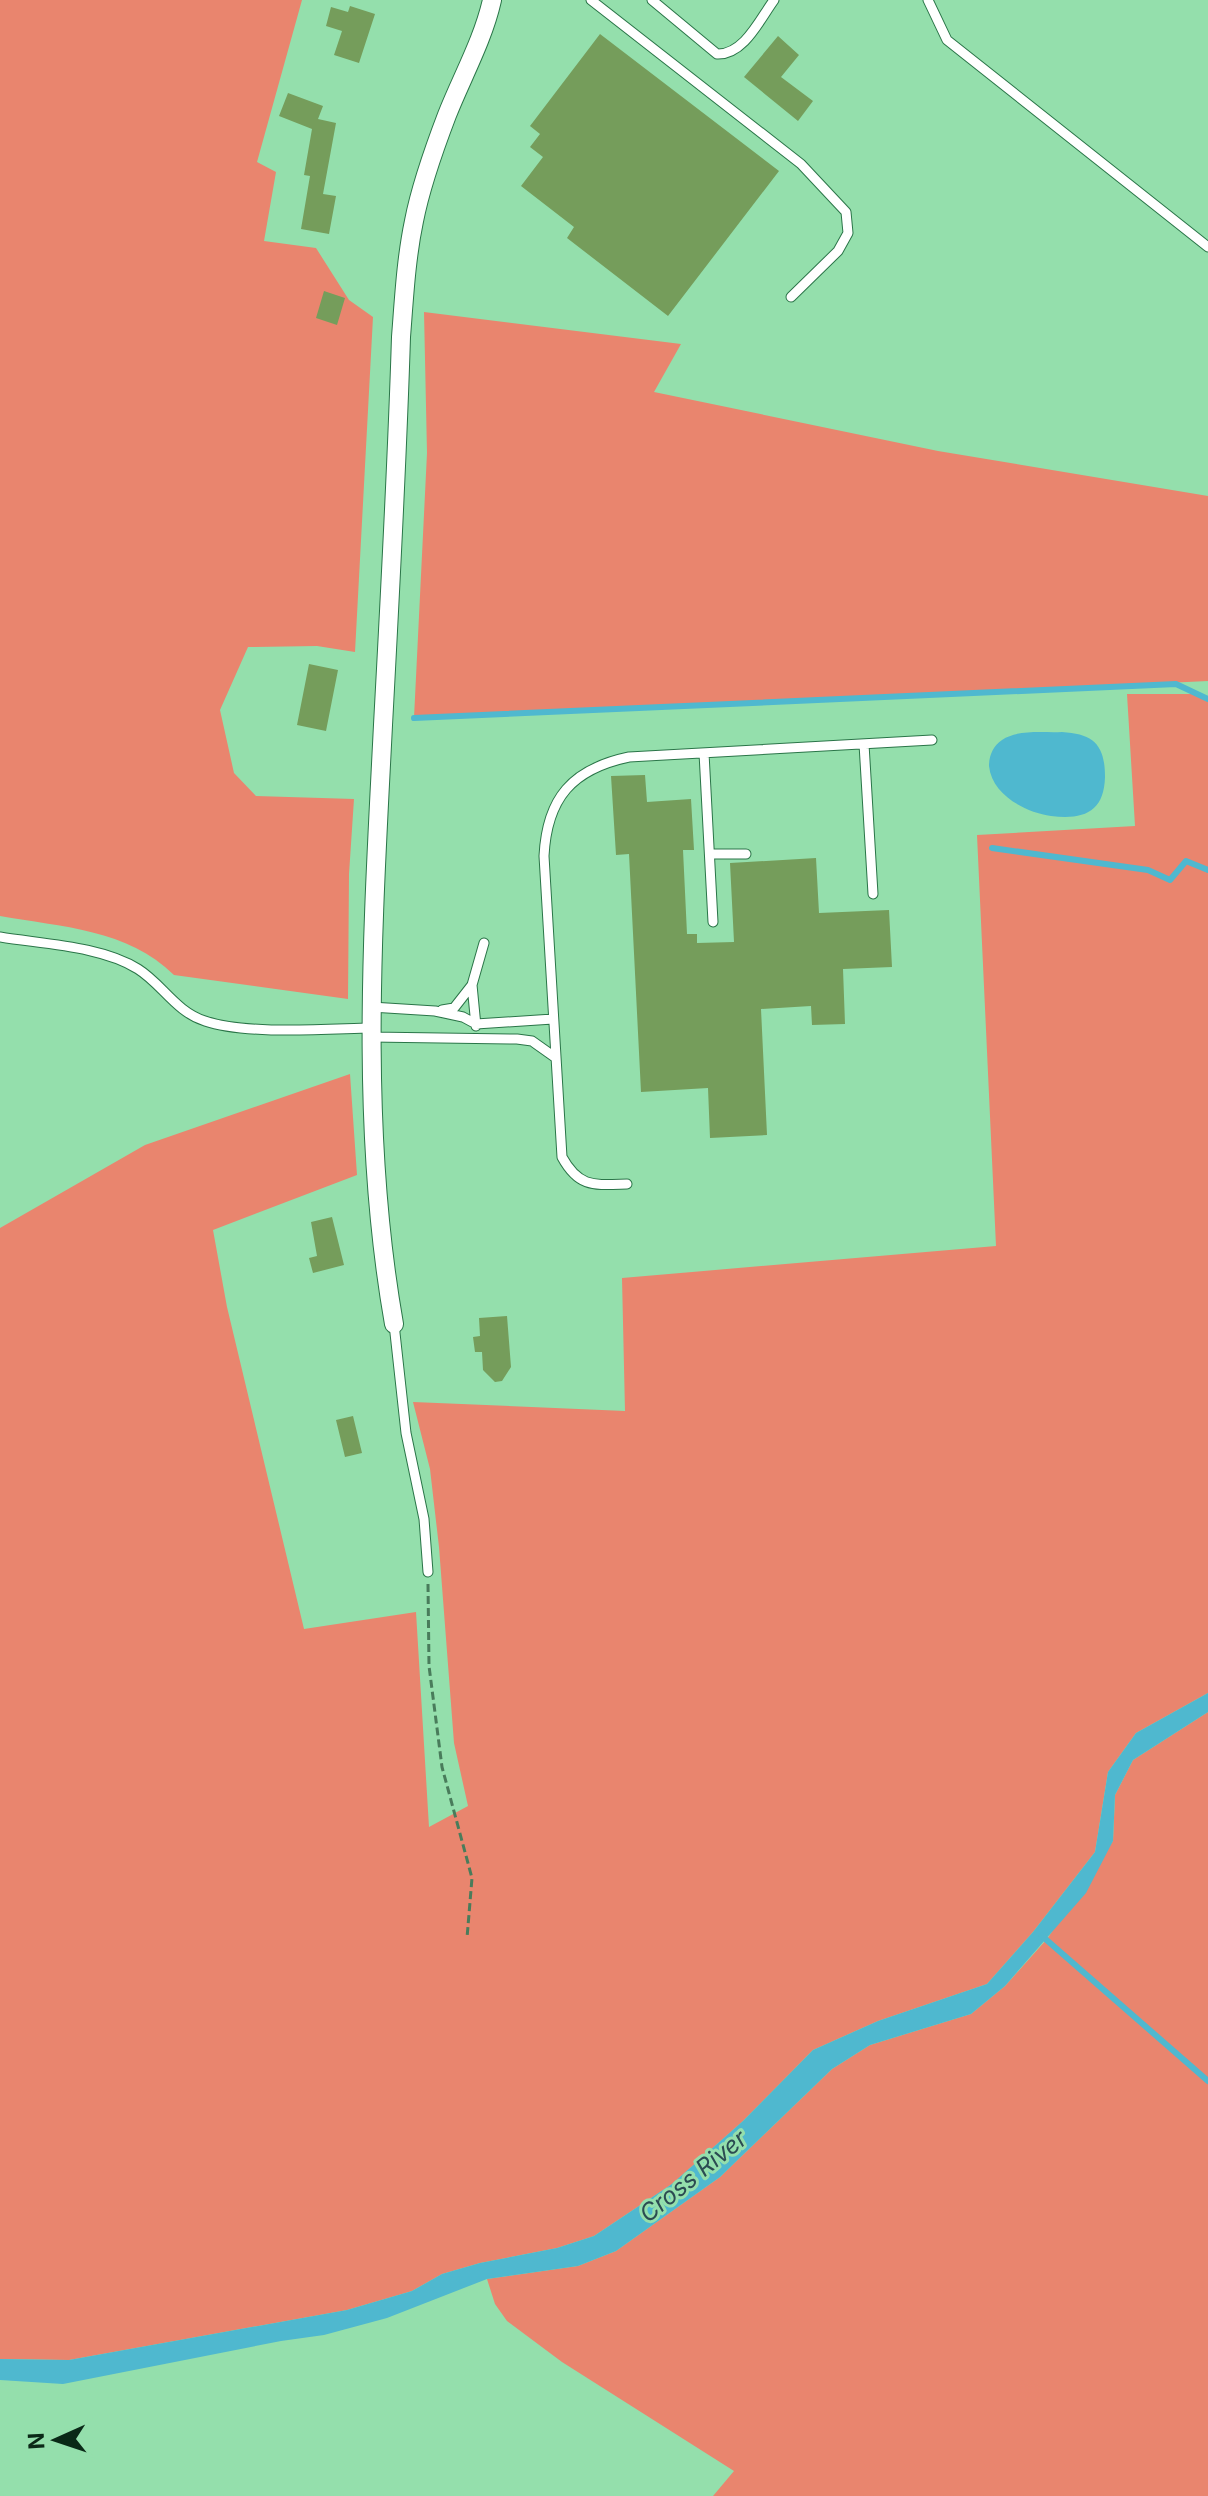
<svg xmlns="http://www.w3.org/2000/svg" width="1208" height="2496" viewBox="0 0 1208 2496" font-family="Inter,sans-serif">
<rect width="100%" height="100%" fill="#94dfac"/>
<!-- green -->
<path fill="#e9856e" d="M0 0H302L257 162 276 172 264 241 316 248 349 300 373 317 355 652 317 646 248 647 220 710 234 773 256 796 354 799 349 874 348 999 174 975C128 929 61 927 0 916Z
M424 312 681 344 654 392 938 451 1208 496V681L414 718 427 453Z
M1127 694H1197L1208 699V1693L1136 1733 1108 1772 1095 1852 1033 1932 987 1984 878 2021 813 2050 743 2121 672 2184 594 2236 557 2248 480 2263 442 2274 412 2291 347 2310 69 2360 0 2359V1228L145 1145 350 1074 357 1175 213 1230 227 1307 304 1629 416 1612 429 1827 468 1806 454 1743 439 1547 430 1469 413 1402 625 1411 622 1278 996 1246 977 835 1135 826Z
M1208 1712V2496H713L734 2471 562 2362 507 2321 495 2304 487 2279 578 2266 616 2251 720 2177 832 2069 870 2045 971 2014 1005 1986 1047 1939 1113 1841 1115 1795 1133 1760Z"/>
<!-- water -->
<path fill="#4fb8cf" d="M1062 732C1094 734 1105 745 1105 777 1104 812 1084 820 1051 816 1025 812 992 795 989 766 989 756 993 746 1002 740 1018 729 1043 733 1062 732Z
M1208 1693V1712L1133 1760 1115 1795 1113 1841 1086 1893 1005 1986 971 2014 870 2045 832 2069 720 2177 616 2251 578 2266 487 2279 387 2318 324 2335 281 2341 63 2384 0 2380V2359L69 2360 347 2310 412 2291 442 2274 480 2263 557 2248 594 2236 672 2184 743 2121 813 2050 878 2021 987 1984 1033 1932 1095 1852 1108 1772 1136 1733Z"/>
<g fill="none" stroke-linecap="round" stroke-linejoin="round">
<!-- stream -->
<path stroke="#4fb8cf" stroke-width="6" d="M414 718 1176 684 1208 699
M992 848 1148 870 1170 880 1186 861 1208 870
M1042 1936 1208 2081"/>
</g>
<!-- building -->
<path fill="#759d5b" d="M350 6 375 14 359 63 334 55 342 31 326 26 331 7 348 12Z
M600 34 779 171 668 316 567 238 574 227 521 186 543 157 530 147 540 134 530 126Z
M778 36 799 55 781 77 813 101 798 121 744 77Z
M288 93 323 106 318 119 336 123 323 194 336 196 329 234 301 229 310 176 304 175 312 129 279 116Z
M324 291 345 298 337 325 316 318Z
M309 664 338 670 326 731 297 725Z
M645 775 647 802 691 799 694 850H683L687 934H697V943L734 942 730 863 816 858 819 913 889 910 892 967 843 969 845 1024 812 1025 811 1006 761 1009 767 1135 710 1138 708 1088 641 1092 629 854 616 855 611 776Z
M332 1217 344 1265 313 1273 309 1258 317 1256 311 1222Z
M507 1316 511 1367 502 1381 495 1382 483 1370 482 1352H475L473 1337 480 1336 479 1318Z
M353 1416 362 1453 345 1457 336 1420Z"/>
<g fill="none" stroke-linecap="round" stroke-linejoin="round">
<!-- service casing -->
<g stroke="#2a7548" stroke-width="11">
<path id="service" d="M591 0 801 164 846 212 848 233 838 251 791 297
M652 0 717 54C744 55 760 19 774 0
M928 0 947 40 1208 247
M864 744 873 894
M704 753 713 922
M710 854H746
M0 937C42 944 102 946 138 969 162 984 176 1012 205 1021 246 1035 326 1029 371 1028
M371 1007 435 1011 463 1017 476 1024 553 1019
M442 1010 454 1008 472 985
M476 1026 472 985 484 943
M371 1037 517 1039 532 1041 556 1058
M627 1184C594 1185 579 1188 562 1157L544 856C547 798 572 769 629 757L932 740
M394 1324 406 1433 424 1519 428 1572"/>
</g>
<!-- minor casing -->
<g stroke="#2a7548" stroke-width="20">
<path id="minor" d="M394 1324C359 1126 373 925 383 725 390 596 397 467 401 337 404 299 406 259 414 221 421 185 434 149 447 115 462 77 483 40 492 0"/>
</g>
<!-- path -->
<path stroke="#497c5b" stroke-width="3" stroke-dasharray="8 4" stroke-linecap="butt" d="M428 1584 429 1666 442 1767 472 1878 467 1938"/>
<!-- service -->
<use href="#service" stroke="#fff" stroke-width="9"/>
<!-- minor -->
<use href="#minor" stroke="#fff" stroke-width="18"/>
</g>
<g text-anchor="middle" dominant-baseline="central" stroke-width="6" stroke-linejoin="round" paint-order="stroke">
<!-- water labels -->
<g font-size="24" font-style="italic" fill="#2b4b52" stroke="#94dfac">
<text transform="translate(693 2176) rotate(-39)">Cross River</text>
</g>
</g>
<!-- north arrow -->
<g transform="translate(56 2440) rotate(267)" stroke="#94dfac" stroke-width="6" paint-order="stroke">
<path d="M0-6L14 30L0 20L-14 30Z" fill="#0a2917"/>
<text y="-12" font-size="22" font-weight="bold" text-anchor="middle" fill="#0a2917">N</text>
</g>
</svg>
